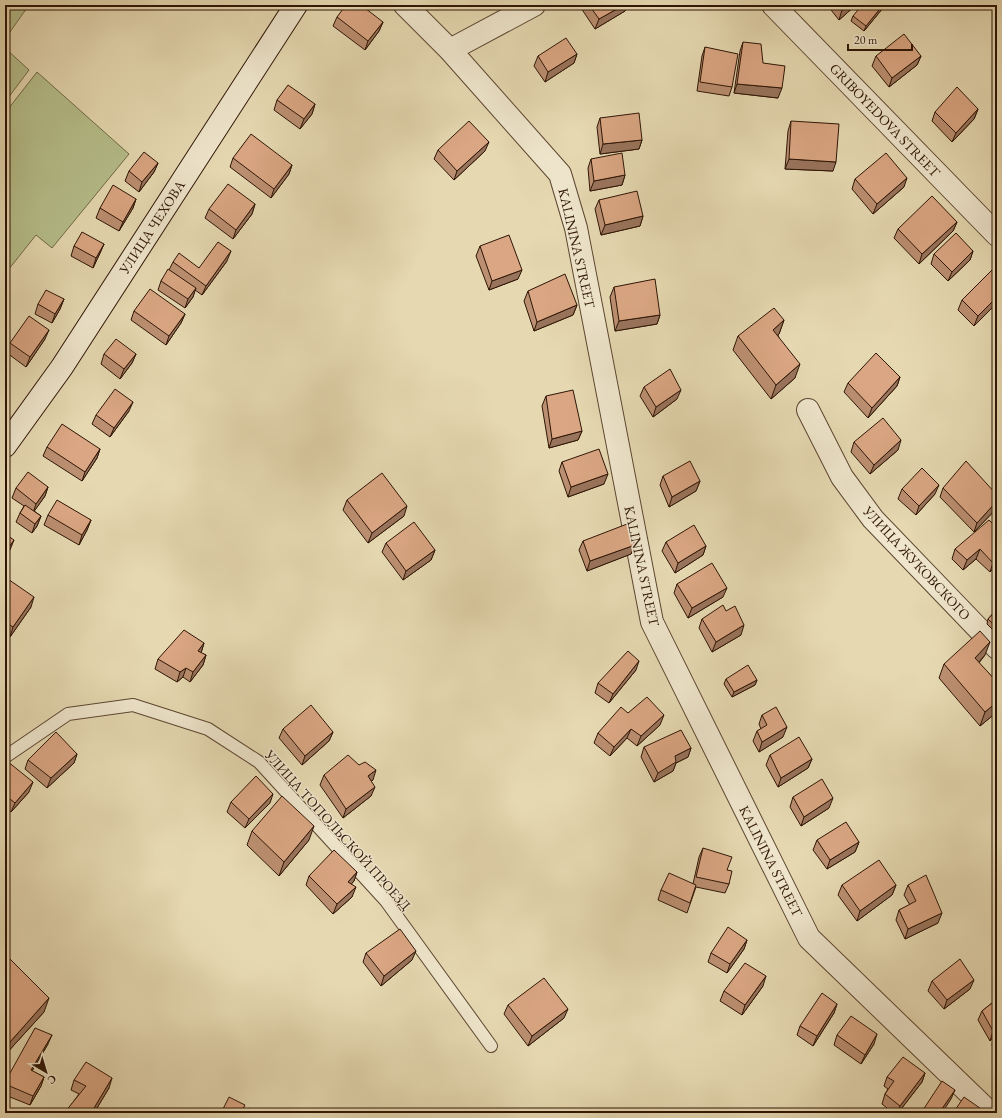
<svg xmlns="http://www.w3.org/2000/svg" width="1002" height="1118" viewBox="0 0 1002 1118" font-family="'EB Garamond',serif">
<rect width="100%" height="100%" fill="#e6d9b2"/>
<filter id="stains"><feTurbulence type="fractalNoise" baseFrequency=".005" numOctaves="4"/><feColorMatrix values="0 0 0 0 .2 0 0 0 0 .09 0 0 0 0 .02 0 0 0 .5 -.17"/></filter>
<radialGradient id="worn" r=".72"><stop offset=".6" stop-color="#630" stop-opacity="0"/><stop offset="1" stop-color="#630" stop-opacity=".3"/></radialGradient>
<!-- green -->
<path fill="#b6bf8b" stroke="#726a48" d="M5 5H29L5 39Z
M5 48 29 70 5 102Z
M37 72 129 154 52 248 36 235 5 274V113Z"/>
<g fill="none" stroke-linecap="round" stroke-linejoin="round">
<!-- lane casing -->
<g stroke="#5c4630" stroke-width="14">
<path id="lane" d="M5 757 68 714 133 705 208 729 259 762 386 901 491 1046"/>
</g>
<!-- street casing -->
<g stroke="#5c4630" stroke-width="24">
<path id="street" d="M405 5 450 50 560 174 576 228 652 622 809 938 990 1113
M773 5 997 235
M450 50 534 5
M808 410 842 477 873 519 997 648"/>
</g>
<!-- secondary casing -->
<g stroke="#2e1505" stroke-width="24">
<path id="secondary" d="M5 446 62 367 296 5"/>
</g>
<!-- lane -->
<use href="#lane" stroke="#efe6cd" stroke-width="12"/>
<!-- street -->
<use href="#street" stroke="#efe6cd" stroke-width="22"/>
<!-- secondary -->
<use href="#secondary" stroke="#efe6cd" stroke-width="22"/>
</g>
<!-- wall -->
<path fill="#bb8f71" stroke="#2e1505" d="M579 5H628L625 11 595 29Z
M827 5H856L839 20Z
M883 8 864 31 851 21 853 16Z
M337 17 383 22 379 31 365 50 333 26Z
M743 42 763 63 778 98 734 93 740 51Z
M705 47 732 87 729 96 697 91 702 56Z
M577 54 574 63 545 82 534 66 538 56Z
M876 56H921L917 65 889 87 872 66Z
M277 100 315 104 312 114 300 129 274 110Z
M978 109 974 119 952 142 932 121 935 112Z
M600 118 642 140 639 149 600 154 597 127Z
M791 121 833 171 785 169 788 131Z
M438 150 485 151 454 180 434 159Z
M233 158 292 165 289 174 271 198 230 167Z
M591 159 625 175 622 185 590 191 588 168Z
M158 163 154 172 139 192 125 181 129 171Z
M855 179 904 187 873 214 852 189Z
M136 199 133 208 119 231 96 218 100 208Z
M599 200 643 216 640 226 601 235 595 209Z
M255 204 252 214 233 239 205 218 209 209Z
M957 222 953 231 919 264 894 238 898 229Z
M104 244 100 253 93 268 71 256 74 246Z
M480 246 518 279 489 290 476 256Z
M973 251 970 260 948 281 931 264 934 254Z
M227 261 202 295 195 290 193 297 185 308 158 290 161 281 169 270 173 262 199 268Z
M997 274V303L974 326 958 310 962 300Z
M614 287 660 315 657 324 615 331 610 297Z
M528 291 577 305 573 315 534 331 524 301Z
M64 299 60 309 52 323 35 314 38 304Z
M134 311 185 314 181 323 166 345 131 320Z
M784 320 779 334 778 335 795 378 771 399 733 350 738 336Z
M45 339 26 367 7 353 10 343Z
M104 354H136L132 363 120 379 101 364Z
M900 377 897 386 868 418 844 392 848 383Z
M644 387 677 399 653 417 640 396Z
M546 396 582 431 578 440 549 448 542 406Z
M129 411 110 437 92 424 96 415Z
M854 442 898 450 870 474 851 452Z
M47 447 100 449 97 458 82 481 43 456Z
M562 462 604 484 568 497 559 471Z
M663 476 700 481 696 491 669 507 660 485Z
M48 487 45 496 34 511 41 516 37 526 32 533 16 522 20 513 24 506 12 498 16 488Z
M943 488 997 495V508L974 532 940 497Z
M902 489 935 494 916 515 898 499Z
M347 500 404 516 368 543 343 510Z
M48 515 91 520 87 530 79 545 44 525Z
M997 528V565L990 572 976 559 963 570 952 559 955 549Z
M583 541 635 545 631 554 587 571 579 550Z
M666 542 706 546 703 555 675 573 662 551Z
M386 543 435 550 431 560 403 580 382 552Z
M5 577 31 607 10 637 5 633Z
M677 584 723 597 688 618 674 593Z
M997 609V634L987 624 988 619Z
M726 611 741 635 712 652 699 628 702 619Z
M204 643 201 653 206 655 203 665 190 682 183 677 177 682 155 669 158 659Z
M985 655 979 663 997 682V712L980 726 939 678 944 664Z
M636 670 609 703 595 693 598 683Z
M726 679 757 680 755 685 732 697 724 684Z
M628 713 660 725 637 746 627 738 610 756 594 743 598 733Z
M762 715 783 737 759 752 753 741 757 731 761 729 759 724Z
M283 729 333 732 329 741 302 765 279 738Z
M644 747 691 748 688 757 676 763 673 771 654 782 641 757Z
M77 754 74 763 47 788 25 769 28 760Z
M770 755 812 759 808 768 778 787 766 765Z
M5 763 29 792 11 812 5 807Z
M324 775 373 780 371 781V796L343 818 320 785Z
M793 797 829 808 801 826 790 807Z
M231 802 270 803 245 828 227 812Z
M252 831 309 840 279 876 247 845Z
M817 840 859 842 855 852 827 869 813 850Z
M703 848 727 870 729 884 725 893 696 887 687 913 658 900 661 890 693 884 699 857Z
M357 872 354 881 351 884 352 897 333 914 306 885 309 876Z
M842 885H896L892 895 857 921 838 895Z
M908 885 938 923 905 939 896 920 899 910 910 905 904 895Z
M747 940 744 949 727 973 708 962 711 953Z
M366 953 412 960 381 986 363 962Z
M5 954 44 1012 5 1055Z
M932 981 970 989 944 1009 928 991Z
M763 986 742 1015 720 1001 724 991Z
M997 999V1053L992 1045 994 1037 990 1041 978 1020 982 1011Z
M837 1004 834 1013 813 1046 797 1035 800 1026Z
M508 1005 564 1018 528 1046 504 1014Z
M837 1035 874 1044 861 1064 834 1045Z
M48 1044 32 1071 44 1077 41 1086 30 1105 5 1095V1082Z
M925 1073 922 1082 898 1113H893L882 1104 885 1094 888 1089 884 1086 887 1077Z
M74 1080 109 1088 94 1113H65L79 1094 71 1090Z"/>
<!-- shaded-wall -->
<path fill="#99745c" stroke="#2e1505" d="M624 5H628L625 11 595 29 599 19Z
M848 5H856L839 20 842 10Z
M883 5H884L883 8 864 31 866 26Z
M383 22 379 31 365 50 368 41Z
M577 54 574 63 545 82 548 72Z
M921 56 917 65 889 87 892 78Z
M737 84 782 88 778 98 734 93Z
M315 104 312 114 300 129 304 119Z
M978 109 974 119 952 142 956 133Z
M642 140 639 149 600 154 603 144Z
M489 142 485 151 454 180 457 171Z
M789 159 836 162 833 171 785 169Z
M158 163 154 172 139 192 142 182Z
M292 165 289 174 271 198 274 189Z
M625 175 622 185 590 191 594 181Z
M907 178 904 187 873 214 877 204Z
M136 199 133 208 119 231 123 222Z
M255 204 252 214 233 239 236 230Z
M643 216 640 226 601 235 605 225Z
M957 222 953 231 919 264 922 254Z
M104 244 100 253 93 268 96 258Z
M231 251 227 261 202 295 206 286Z
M973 251 970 260 948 281 952 272Z
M522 270 518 279 489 290 492 281Z
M196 288 193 297 185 308 188 299Z
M997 297V303L974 326 978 316Z
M64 299 60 309 52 323 55 314Z
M577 305 573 315 534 331 537 322Z
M185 314 181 323 166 345 169 336Z
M660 315 657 324 615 331 619 321Z
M784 320 779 334 768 344 773 330Z
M49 330 45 339 26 367 30 357Z
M136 354 132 363 120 379 124 369Z
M800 364 795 378 771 399 776 385Z
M900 377 897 386 868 418 872 408Z
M681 390 677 399 653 417 656 407Z
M133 402 129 411 110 437 114 428Z
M582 431 578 440 549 448 552 439Z
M901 440 898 450 870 474 874 465Z
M100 449 97 458 82 481 85 472Z
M608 474 604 484 568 497 571 487Z
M700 481 696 491 669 507 672 497Z
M939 485 935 494 916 515 919 506Z
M48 487 45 496 33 513 36 504Z
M997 501V508L974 532 977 523Z
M407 506 404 516 368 543 372 533Z
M41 516 37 526 32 533 35 524Z
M91 520 87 530 79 545 82 535Z
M14 540 10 550 5 557V555L7 550Z
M635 545 631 554 587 571 590 561Z
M706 546 703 555 675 573 678 563Z
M980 549 976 559 963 570 967 560Z
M435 550 431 560 403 580 406 571Z
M997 559V565L990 572 993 563Z
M727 588 723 597 688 618 692 608Z
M34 597 31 607 10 637 13 627Z
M744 625 741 635 712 652 716 642Z
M990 642 985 655 970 672 975 658Z
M204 643 201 653 198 651Z
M206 655 203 665 190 682 193 672Z
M639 661 636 670 609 703 613 694Z
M186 668 183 677 177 682 180 672Z
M757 680 755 685 732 697 734 692Z
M997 702V712L980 726 985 712Z
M664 715 660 725 637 746 641 736Z
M787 727 783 737 759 752 762 742Z
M631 729 627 738 610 756 614 747Z
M333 732 329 741 302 765 305 756Z
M691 748 688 757 676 763 673 771 654 782 658 773 675 756Z
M77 754 74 763 47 788 51 778Z
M812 759 808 768 778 787 781 778Z
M376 770 373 780 364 785 368 776Z
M33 782 29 792 11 812 15 803Z
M375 787 371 796 343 818 346 809Z
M273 794 270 803 245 828 249 819Z
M833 798 829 808 801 826 804 817Z
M314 826 309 840 279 876 284 862Z
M859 842 855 852 827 869 830 860Z
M357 872 354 881 345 892 348 882Z
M896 885 892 895 857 921 860 911Z
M356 887 352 897 333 914 337 904Z
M942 913 938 923 905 939 908 929Z
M747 940 744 949 727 973 730 964Z
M416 951 412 960 381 986 384 976Z
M766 976 763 986 742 1015 745 1005Z
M974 980 970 989 944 1009 947 1000Z
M49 998 44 1012 5 1055 10 1042Z
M837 1004 834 1013 813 1046 817 1036Z
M568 1009 564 1018 528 1046 532 1036Z
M997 1028V1035L995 1036 990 1041 993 1031Z
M877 1034 874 1044 861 1064 865 1055Z
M52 1035 48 1044 27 1079 31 1070Z
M925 1073 922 1082 898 1113H897L900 1106Z
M44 1077 41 1086 30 1105 33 1096Z
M112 1078 109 1088 94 1113H91Z
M955 1090 951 1099 942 1113H939Z"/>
<!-- building -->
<path fill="#daa683" stroke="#2e1505" d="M346 5H361L383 22 368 41 337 17Z
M589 5H624L599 19Z
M838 5H848L842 10Z
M862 5H883L866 26 853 16Z
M904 34 921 56 892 78 876 56Z
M566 38 577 54 548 72 538 56Z
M743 42 761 44 763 63 785 66 782 88 737 84Z
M705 47 738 54 732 87 700 82Z
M288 85 315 104 304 119 277 100Z
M957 87 978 109 956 133 935 112Z
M639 113 642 140 603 144 600 118Z
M469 121 489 142 457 171 438 150Z
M791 121 839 124 836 162 789 159Z
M251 134 292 165 274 189 233 158Z
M144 152 158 163 142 182 129 171Z
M622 153 625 175 594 181 591 159Z
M886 153 907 178 877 204 855 179Z
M228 184 255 204 236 230 209 209Z
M113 185 136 199 123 222 100 208Z
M637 191 643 216 605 225 599 200Z
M932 196 957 222 922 254 898 229Z
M82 232 104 244 96 258 74 246Z
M956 233 973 251 952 272 934 254Z
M509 235 522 270 492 281 480 246Z
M218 242 231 251 206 286 173 262 179 253 199 268Z
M168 269 196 288 188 299 161 281Z
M992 270 997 274V297L978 316 962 300Z
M565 274 577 305 537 322 528 291Z
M655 279 660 315 619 321 614 287Z
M150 289 185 314 169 336 134 311Z
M46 290 64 299 55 314 38 304Z
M5 302 8 304 5 308Z
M774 308 784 320 773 330 800 364 776 385 738 336Z
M29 316 49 330 30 357 10 343Z
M116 339 136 354 124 369 104 354Z
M876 353 900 377 872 408 848 383Z
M670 369 681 390 656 407 644 387Z
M115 389 133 402 114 428 96 415Z
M573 390 582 431 552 439 546 396Z
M883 418 901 440 874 465 854 442Z
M62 424 100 449 85 472 47 447Z
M599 449 608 474 571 487 562 462Z
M690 461 700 481 672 497 663 476Z
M966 461 997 495V501L977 523 943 488Z
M922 468 939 485 919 506 902 489Z
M28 472 48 487 36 504 16 488Z
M382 473 407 506 372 533 347 500Z
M57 500 91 520 82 535 48 515Z
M25 505 41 516 35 524 20 513Z
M989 520 997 528V559L993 563 980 549 967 560 955 549Z
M414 522 435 550 406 571 386 543Z
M627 524 635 545 590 561 583 541Z
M694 525 706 546 678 563 666 542Z
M5 534 14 540 7 550 5 549Z
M712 563 727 588 692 608 677 584Z
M5 577 34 597 13 627 5 622Z
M723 605 726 611 735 606 744 625 716 642 702 619Z
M997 609V628L988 619Z
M184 630 204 643 198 651 206 655 193 672 186 668 180 672 158 659Z
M980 631 990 642 975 658 997 682V702L985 712 944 664Z
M628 651 639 661 613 694 598 683Z
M748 665 757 680 734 692 726 679Z
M647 697 664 715 641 736 631 729 614 747 598 733 621 707 628 713Z
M311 705 333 732 305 756 283 729Z
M776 707 787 727 762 742 757 731 767 725 762 715Z
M681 730 691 748 675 756 676 762 658 773 644 747Z
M56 732 77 754 51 778 28 760Z
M799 737 812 759 781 778 770 755Z
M348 755 359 765 365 762 376 770 368 776 375 787 346 809 324 775Z
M7 761 33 782 15 803 5 795V763Z
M256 776 273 794 249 819 231 802Z
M822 779 833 798 804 817 793 797Z
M282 796 314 826 284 862 252 831Z
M846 822 859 842 830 860 817 840Z
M703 848 732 857 727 870 732 871 729 884 696 877Z
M334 850 357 872 348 882 356 887 337 904 309 876Z
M879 860 896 885 860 911 842 885Z
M669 873 696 885 690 903 661 890Z
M926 875 942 913 908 929 899 910 916 901 908 885Z
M728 927 747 940 730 964 711 953Z
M400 929 416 951 384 976 366 953Z
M5 954 49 998 10 1042 5 1038V999L6 998 5 996Z
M960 959 974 980 947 1000 932 981Z
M745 963 766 976 745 1005 724 991Z
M544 978 568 1009 532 1036 508 1005Z
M822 993 837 1004 817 1036 800 1026Z
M997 999V1028L993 1031 982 1011Z
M851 1016 877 1034 865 1055 837 1035Z
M35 1028 52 1035 31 1070 44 1077 33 1096 5 1084V1082Z
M903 1057 925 1073 900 1106 885 1094 894 1081 887 1077Z
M86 1062 112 1078 91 1113H67L65 1112 86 1086 74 1080Z
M942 1081 955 1090 939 1113H921Z
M229 1097 245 1105 241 1113H221Z
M964 1097 987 1113H953Z
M249 1108 260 1113H247Z"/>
<g text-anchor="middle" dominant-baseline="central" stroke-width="3" stroke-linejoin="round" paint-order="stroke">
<!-- street labels -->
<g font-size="14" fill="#2e1505" stroke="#efe6cd">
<text transform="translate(885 120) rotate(46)">GRIBOYEDOVA STREET</text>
<text transform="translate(152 227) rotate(-57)">УЛИЦА ЧЕХОВА</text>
<text transform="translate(577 248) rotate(77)">KALININA STREET</text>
<text transform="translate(917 563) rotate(47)">УЛИЦА ЖУКОВСКОГО</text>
<text transform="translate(642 566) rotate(78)">KALININA STREET</text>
<text transform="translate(338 830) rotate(48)">УЛИЦА ТОПОЛЬСКОЙ ПРОЕЗД</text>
<text transform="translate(771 861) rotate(63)">KALININA STREET</text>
</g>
</g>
<!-- margin -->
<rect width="1002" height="1118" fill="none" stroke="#e6d9b2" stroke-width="20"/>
<rect x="6" y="6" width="990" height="1106" fill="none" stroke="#2e1505" stroke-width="2"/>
<rect x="10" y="10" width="982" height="1098" fill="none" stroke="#2e1505"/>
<!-- north arrow -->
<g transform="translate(46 1072) rotate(142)" stroke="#efe6cd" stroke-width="3" paint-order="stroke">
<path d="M0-3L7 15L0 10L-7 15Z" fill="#2e1505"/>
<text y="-6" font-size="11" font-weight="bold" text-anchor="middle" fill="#2e1505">С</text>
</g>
<!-- scale -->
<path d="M848 44v6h64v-6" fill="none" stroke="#2e1505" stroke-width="2"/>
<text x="854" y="44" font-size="12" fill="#2e1505" stroke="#efe6cd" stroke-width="3" paint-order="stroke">20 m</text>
<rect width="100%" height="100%" filter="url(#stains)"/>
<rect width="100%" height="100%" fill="url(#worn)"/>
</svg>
